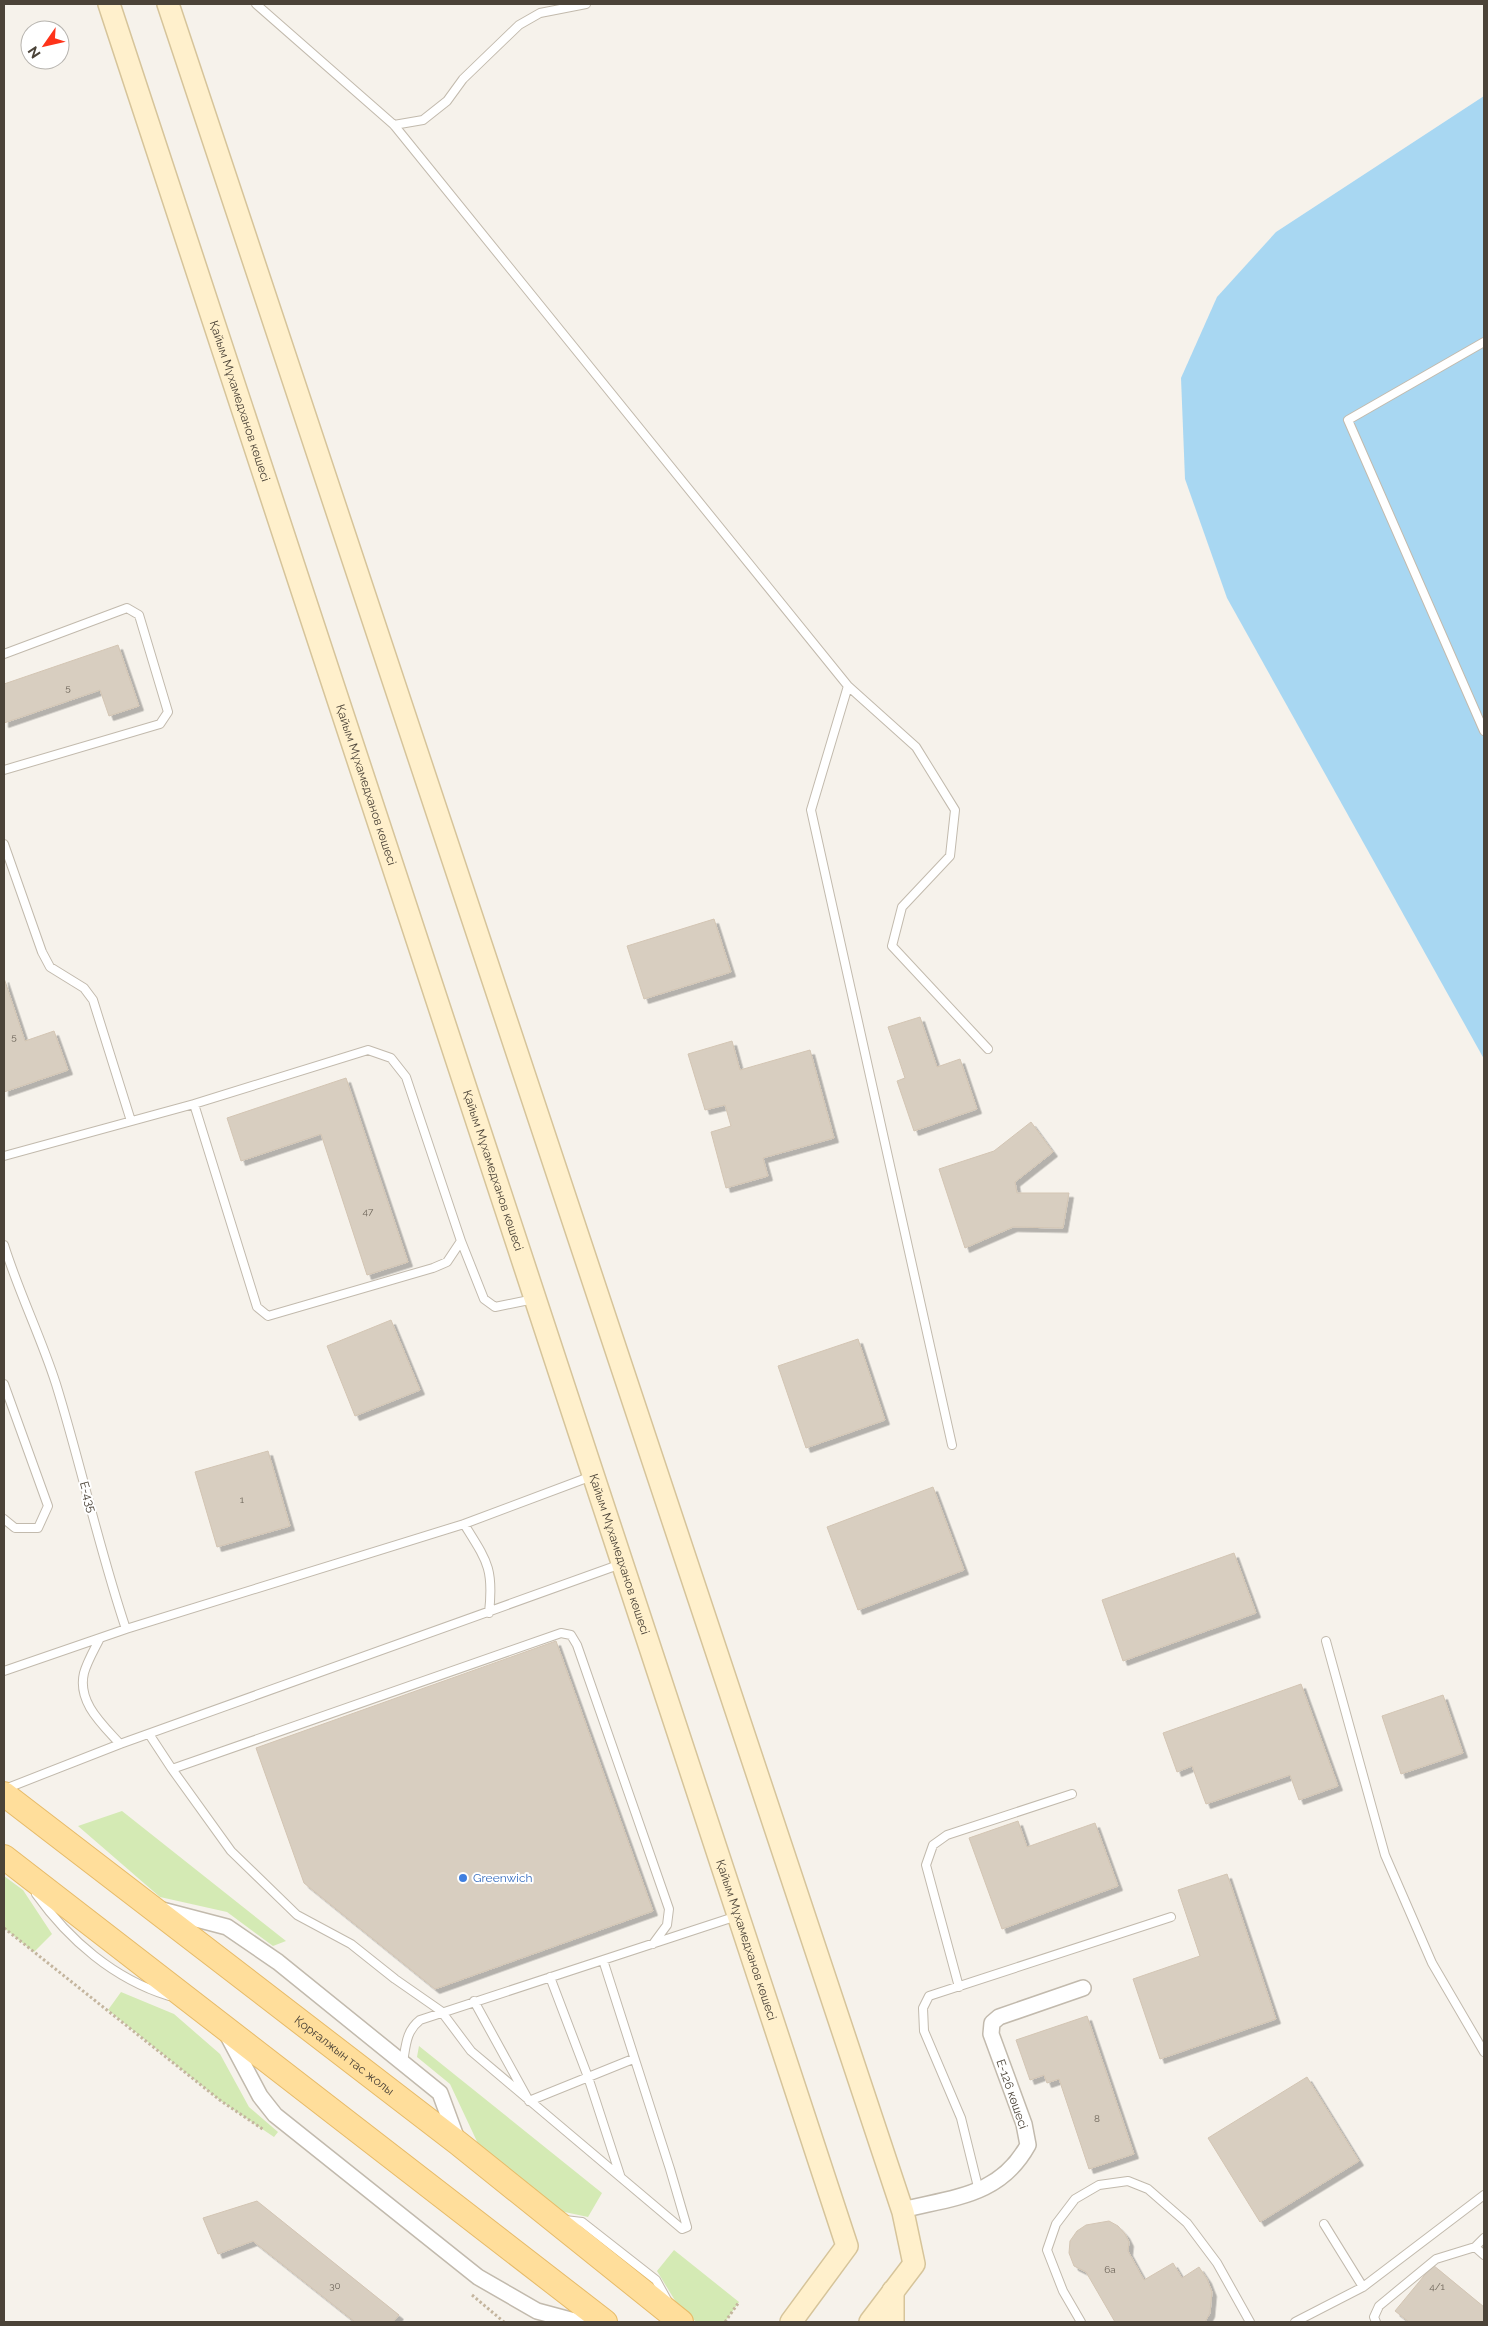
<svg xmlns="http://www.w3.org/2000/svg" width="1488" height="2326" viewBox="0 0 1488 2326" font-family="Raleway,sans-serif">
<defs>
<filter id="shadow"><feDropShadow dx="4.5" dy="4.5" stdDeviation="0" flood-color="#0004"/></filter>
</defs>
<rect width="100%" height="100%" fill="#f6f2eb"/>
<!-- green -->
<path fill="#d4eab4" d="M122 1811 286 1941 273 1946 227 1912 160 1897 78 1826Z
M4 1876 23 1890 52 1934 34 1952 4 1928Z
M121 1992 174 2014 220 2054 249 2107 278 2132 274 2137 221 2101 108 2010Z
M419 2046 602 2193 588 2217 560 2211 481 2150 450 2084 417 2057Z
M674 2250 739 2302 725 2322H697L682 2312 657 2271Z"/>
<!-- water -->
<path fill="#a8d7f2" d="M1484 96V1059L1227 598 1185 479 1181 378 1217 297 1276 232Z"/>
<!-- building -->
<path fill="#d8cec0" stroke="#d3c5b3" filter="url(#shadow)" d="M118 645 139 706 109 716 100 690 4 723V684Z
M714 919 731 972 644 999 627 946Z
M4 978 25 1041 54 1031 68 1070 4 1092Z
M920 1017 937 1067 960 1059 977 1109 914 1131 897 1081 905 1078 888 1027Z
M732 1041 740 1070 810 1050 834 1138 763 1158 768 1176 726 1188 711 1132 731 1126 725 1105 705 1110 688 1054Z
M346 1078 408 1262 367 1275 321 1134 241 1161 227 1118Z
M1031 1122 1053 1152 1015 1182 1017 1193H1069L1063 1228 1013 1227 965 1248 939 1169 994 1151Z
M391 1320 420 1390 355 1416 327 1346Z
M858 1339 885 1420 806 1448 778 1366Z
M268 1451 290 1526 217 1547 195 1472Z
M933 1487 964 1570 858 1610 827 1527Z
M1234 1553 1256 1613 1123 1661 1102 1600Z
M556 1641 653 1911 435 1989 304 1883 256 1748Z
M1301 1684 1338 1786 1299 1800 1290 1775 1206 1804 1192 1766 1177 1772 1163 1733Z
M1443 1695 1463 1753 1401 1774 1382 1716Z
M1018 1821 1027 1847 1095 1823 1118 1886 1002 1929 969 1838Z
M1227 1874 1276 2019 1160 2059 1133 1979 1200 1956 1178 1890Z
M1087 2016 1134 2154 1089 2169 1059 2079 1047 2083 1044 2075 1030 2080 1016 2040Z
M1307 2077 1359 2161 1260 2222 1208 2138Z
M257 2201 399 2315 393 2322H355L253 2241 218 2254 203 2218Z
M1109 2221 1118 2226 1125 2234 1129 2242 1128 2251 1144 2280 1173 2263 1182 2278 1199 2267 1207 2279 1212 2292 1210 2313 1205 2322H1115L1086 2272 1074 2266 1069 2253 1070 2241 1077 2231 1086 2225Z
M1433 2265 1484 2307V2322H1409L1395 2311Z"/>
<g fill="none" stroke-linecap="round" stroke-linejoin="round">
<!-- lane casing -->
<g stroke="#c2baad" stroke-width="10">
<path id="lane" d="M256 4 394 125 848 686 811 810 952 1445
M394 125 423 120 447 101 463 79 519 25 540 13 586 4
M1484 342 1348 420 1484 731
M4 654 127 608 139 615 168 712 160 724 4 770
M848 686 916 747 955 810 950 856 902 907 892 946 988 1049
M4 844 42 952 50 967 84 988 93 1000 131 1121
M4 1156 194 1104 368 1050 391 1058 406 1077 461 1241 447 1262 433 1268 268 1316 257 1307 194 1104
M461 1241 484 1299 495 1307 534 1299
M4 1245C19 1293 41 1337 56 1384 81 1465 99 1549 126 1629
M4 1384 48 1506 38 1528H15L4 1519
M464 1524C487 1561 494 1568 489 1613
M99 1640C94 1650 87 1662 84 1673 77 1702 102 1724 120 1744
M1326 1641 1385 1855 1432 1963 1484 2052
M4 1671 126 1629 464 1524 592 1476
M149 1734 172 1769 231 1851 297 1915 351 1944 395 1979 441 2011 471 2051 682 2229 687 2227 670 2169 603 1960
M172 1769 561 1633 571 1635 577 1645 669 1909 667 1925 653 1944
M5 1789 120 1744 621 1564
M36 1894C69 1940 114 1979 169 1996
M550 1977 588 2077 620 2175
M959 1987 926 1865 933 1845 947 1835 1072 1794
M474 2001 529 2101 633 2059
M403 2062C406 2045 406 2031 420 2020L737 1916
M979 2191 961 2118 924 2031 923 2008 929 1996 1171 1917
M565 2220 582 2222 656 2280 667 2300
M1324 2224 1363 2287
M1484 2238 1475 2247 1484 2255
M1081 2322 1063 2291 1047 2250 1056 2224 1075 2199 1099 2185 1128 2181 1148 2189 1187 2223 1217 2263 1250 2322
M1295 2322 1363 2287 1484 2195
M1376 2322 1374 2317 1379 2306 1436 2259 1475 2247"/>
</g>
<!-- street casing -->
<g stroke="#c2baad" stroke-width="18">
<path id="street" d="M162 1910 227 1927 278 1962 440 2093 458 2142
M227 2034 260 2096 275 2115 478 2277 537 2311 578 2322
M902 2210C954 2197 1000 2196 1028 2145L1024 2124 991 2034 992 2023 999 2017 1083 1988"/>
</g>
<!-- secondary casing -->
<g stroke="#d6c49a" stroke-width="24">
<g id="secondary">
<path id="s1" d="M109 4 847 2246 791 2322"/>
<path d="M168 4 903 2212 914 2264 870 2322"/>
<path d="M893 2322V2291"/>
</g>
</g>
<!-- primary casing -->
<g stroke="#e7bb68" stroke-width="26">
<g id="primary">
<path id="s2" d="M4 1794 458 2143 681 2322"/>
<path d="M4 1857 605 2322"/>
</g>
</g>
<!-- path -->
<path stroke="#c4b59e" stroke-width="3" stroke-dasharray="2.5 2.5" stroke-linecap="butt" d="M4 1928 221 2101 264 2130
M472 2295 504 2322
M725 2322 739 2302"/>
<!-- lane -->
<use href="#lane" stroke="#fff" stroke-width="8"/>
<!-- street -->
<use href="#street" stroke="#fff" stroke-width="15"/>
<!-- secondary -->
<use href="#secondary" stroke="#fff0cc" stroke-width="21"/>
<!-- primary -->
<use href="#primary" stroke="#ffde9b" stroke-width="24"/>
</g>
<!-- markers -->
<circle fill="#3f7fe0" stroke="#fff" stroke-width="2" cx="463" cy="1878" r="5"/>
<g text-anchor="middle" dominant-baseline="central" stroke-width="4" stroke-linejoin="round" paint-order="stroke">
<!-- number labels -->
<g font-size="10" fill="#6e665a">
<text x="68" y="687">5</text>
<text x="14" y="1036">5</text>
<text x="368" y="1211">47</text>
<text x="242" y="1499">1</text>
<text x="1097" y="2118">8</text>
<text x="1110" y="2269">6а</text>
<text x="335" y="2285">30</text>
<text x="1437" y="2286">4/1</text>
</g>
<!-- street labels -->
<g font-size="12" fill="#4b4338" stroke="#fff">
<text stroke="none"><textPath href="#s1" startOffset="418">Қайым Мұхамедханов көшесі</textPath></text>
<text stroke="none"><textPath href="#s1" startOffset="822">Қайым Мұхамедханов көшесі</textPath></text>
<text stroke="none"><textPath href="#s1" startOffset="1228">Қайым Мұхамедханов көшесі</textPath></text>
<text transform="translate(88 1497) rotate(74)">Е-435</text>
<text stroke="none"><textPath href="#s1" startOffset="1632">Қайым Мұхамедханов көшесі</textPath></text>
<text stroke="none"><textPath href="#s1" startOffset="2038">Қайым Мұхамедханов көшесі</textPath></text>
<text stroke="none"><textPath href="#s2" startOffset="429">Қорғалжын тас жолы</textPath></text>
<text transform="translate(1012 2094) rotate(71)">Е-126 көшесі</text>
</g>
<!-- shop labels -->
<g font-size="12" fill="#366cbe" stroke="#fff" text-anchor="start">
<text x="473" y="1878">Greenwich</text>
</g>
</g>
<!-- border -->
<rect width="1488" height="2326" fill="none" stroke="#4b4338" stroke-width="10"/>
<!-- north arrow -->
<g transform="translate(45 45) rotate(236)"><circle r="24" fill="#ffffff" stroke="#b7b4af"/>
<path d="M0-4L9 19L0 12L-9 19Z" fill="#fe331a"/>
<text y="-8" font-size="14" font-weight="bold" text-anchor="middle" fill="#4b4338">N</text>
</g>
</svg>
